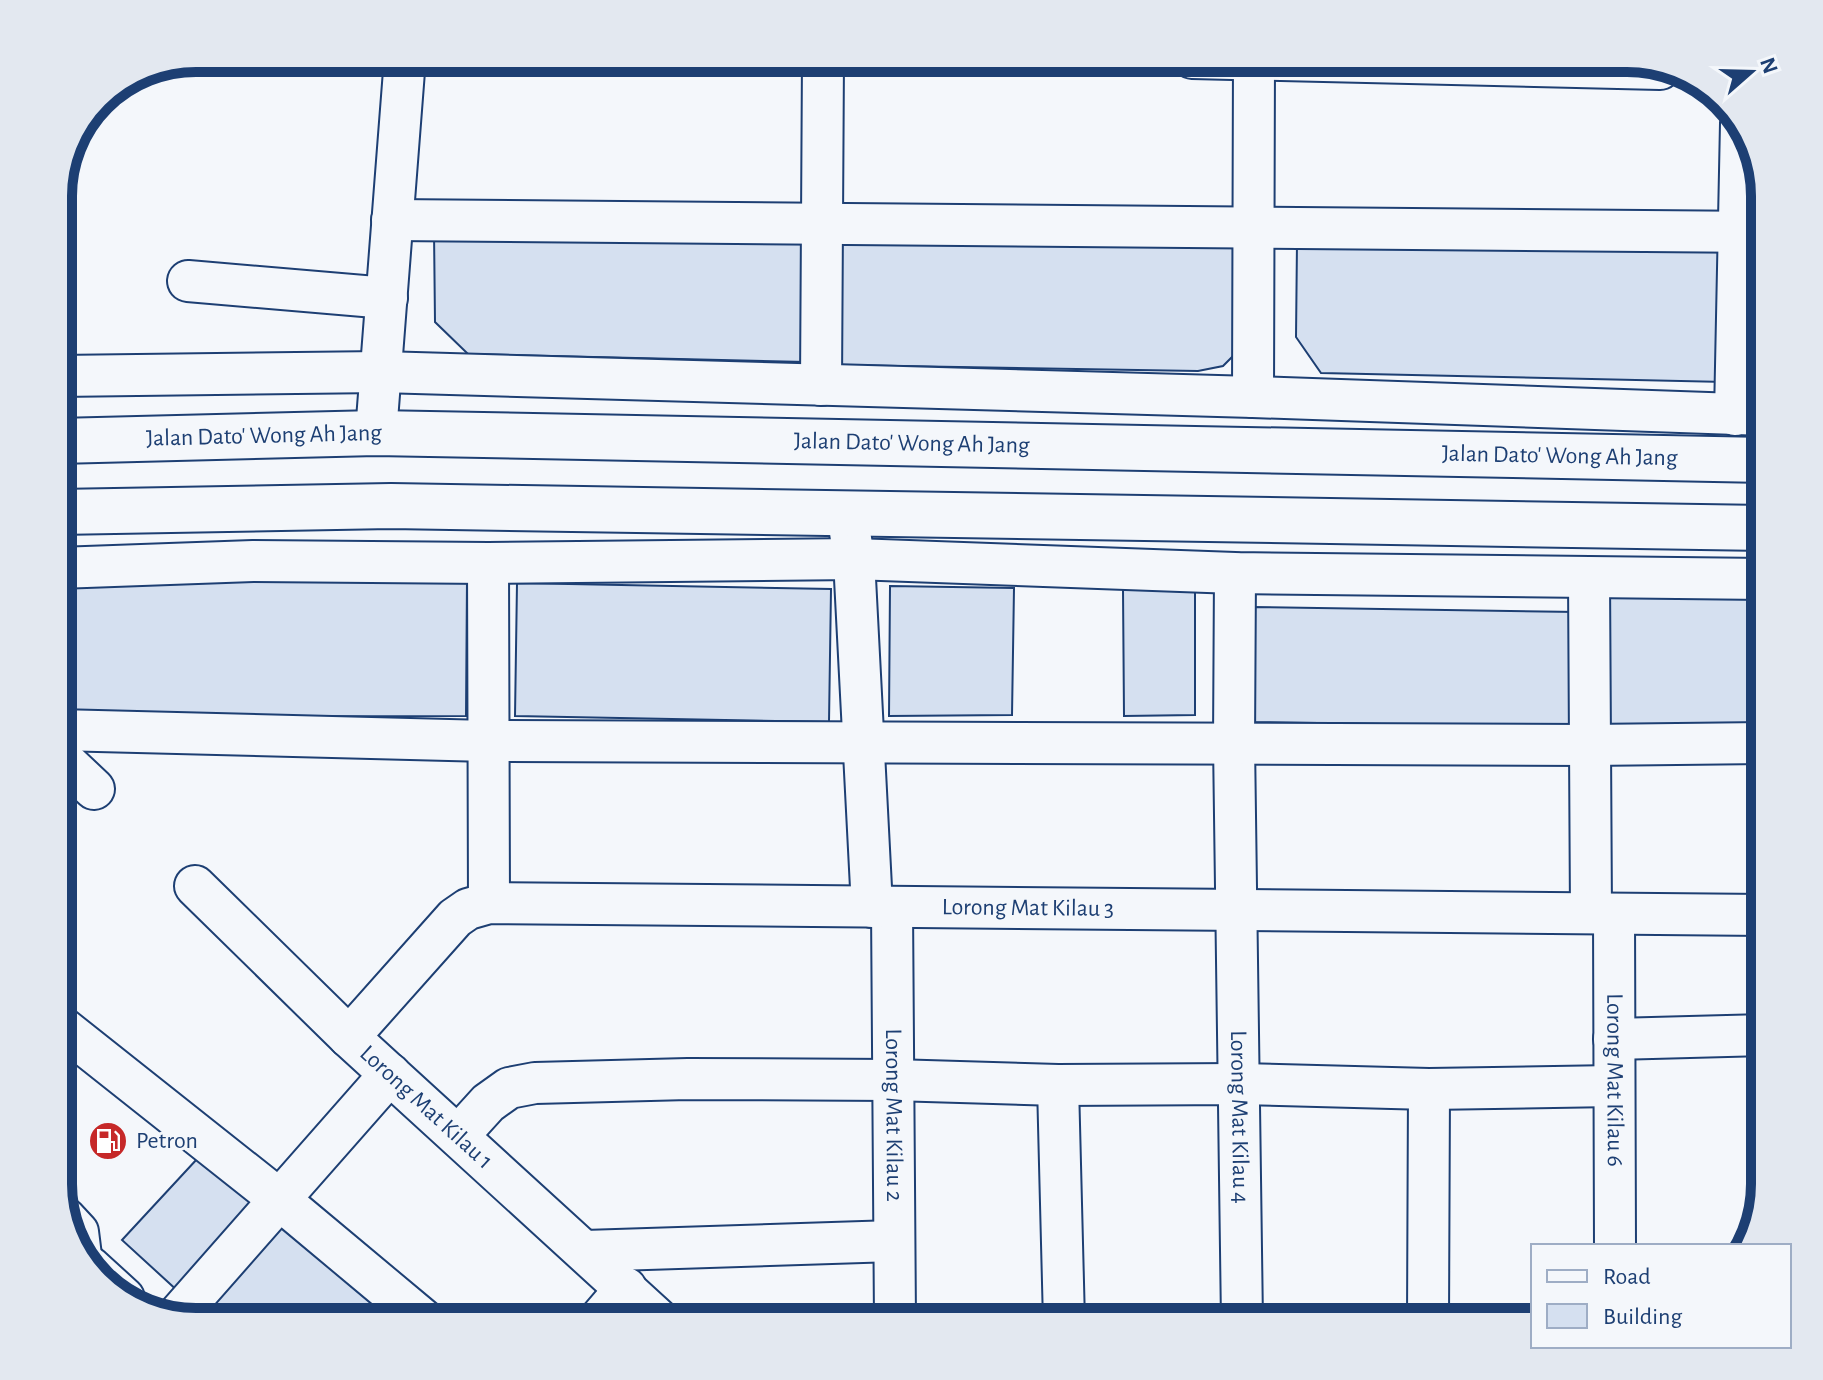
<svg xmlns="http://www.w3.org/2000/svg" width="1823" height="1380" viewBox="0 0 1823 1380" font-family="'Alegreya Sans',sans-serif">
<rect width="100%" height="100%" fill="#f4f7fb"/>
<!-- building -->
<path fill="#d5e0f0" stroke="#1d3f73" stroke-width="2" d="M434 231 808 235 806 362 468 354 435 322Z
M839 236 1239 241 1238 351 1223 366 1198 371 839 365Z
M1297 242 1727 246 1725 382 1321 373 1296 337Z
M1759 247H1765V385H1758Z
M58 577 467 580 466 716 58 717Z
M517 583 831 589 829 722 515 716Z
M890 586 1014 588 1012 715 889 716Z
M1123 590H1195V715L1124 716Z
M1765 595V733H1610L1609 596Z
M1251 607 1577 612 1575 727 1250 722Z
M210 1145 267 1199 180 1293 122 1240Z
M284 1213 404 1322H214L200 1309Z"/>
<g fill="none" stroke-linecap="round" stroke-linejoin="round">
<!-- minor casing -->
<g stroke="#1d3f73" stroke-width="44">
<g id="minor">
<path d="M1192 58 1660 69"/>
<path d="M392 220 1765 232"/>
<path d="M188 281 387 298"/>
<path d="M58 376 381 372 1253 397 1765 415"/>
<path d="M821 385 823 58"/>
<path d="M1253 397 1254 58"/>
<path d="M1735 415 1741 123"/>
<path d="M376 433 405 58"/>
<path d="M850 532 854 559 872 907"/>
<path d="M488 563 489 903"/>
<path d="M58 568 253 561 488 563 854 559 1235 573 1765 579"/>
<path id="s1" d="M1235 573 1234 743 1242 1322"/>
<path d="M1589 578 1591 913"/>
<path d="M58 730 488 741 1589 745 1765 743"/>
<path d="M58 755 94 789"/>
<path id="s2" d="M195 886 349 1037 661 1322"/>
<path id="s3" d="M892 907 895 1322"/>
<path id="s4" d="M1614 914 1615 1246"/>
<path d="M58 1024 280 1200 426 1322"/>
<path id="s5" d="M349 1037 455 918 468 909 489 903 1765 915"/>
<path d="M1614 1039 1765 1035"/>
<path d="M1058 1085 1064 1322"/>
<path d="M458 1136 488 1103 509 1088 535 1083 688 1079 893 1080 1058 1085 1240 1084 1429 1089 1614 1086"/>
<path d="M65 1218 78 1232 81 1256"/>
<path d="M585 1251 894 1241"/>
<path d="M90 1267 124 1298"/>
<path d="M177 1316 390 1074"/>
<path d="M597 1322 626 1288"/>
<path d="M1428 1322 1429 1089"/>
</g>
</g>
<!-- major casing -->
<g stroke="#1d3f73" stroke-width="48">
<g id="major">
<path id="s6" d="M58 441 376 433 1765 460"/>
<path d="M58 512 391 506 1765 528"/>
</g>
</g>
<!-- minor -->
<use href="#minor" stroke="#f4f7fb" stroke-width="40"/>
<!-- major -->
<use href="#major" stroke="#f4f7fb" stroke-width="44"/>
</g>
<!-- icons -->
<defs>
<g id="fuel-disc" transform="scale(2)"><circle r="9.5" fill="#c62828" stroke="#f4f7fb"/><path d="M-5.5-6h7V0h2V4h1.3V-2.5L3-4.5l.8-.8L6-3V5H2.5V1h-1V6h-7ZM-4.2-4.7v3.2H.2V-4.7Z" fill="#fff"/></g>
</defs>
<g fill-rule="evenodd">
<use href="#fuel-disc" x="108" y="1141"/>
</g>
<g text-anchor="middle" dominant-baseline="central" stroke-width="6" stroke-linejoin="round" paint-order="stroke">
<!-- street labels -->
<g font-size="24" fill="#1d3f73" stroke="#f4f7fb">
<text stroke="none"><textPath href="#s6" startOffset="206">Jalan Dato' Wong Ah Jang</textPath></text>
<text stroke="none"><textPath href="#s6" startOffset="854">Jalan Dato' Wong Ah Jang</textPath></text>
<text stroke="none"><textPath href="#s6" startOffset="1502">Jalan Dato' Wong Ah Jang</textPath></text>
<text stroke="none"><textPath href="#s5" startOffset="736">Lorong Mat Kilau 3</textPath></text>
<text stroke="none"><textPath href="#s4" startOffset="166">Lorong Mat Kilau 6</textPath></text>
<text stroke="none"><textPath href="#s2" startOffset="320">Lorong Mat Kilau 1</textPath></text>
<text stroke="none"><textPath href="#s3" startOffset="208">Lorong Mat Kilau 2</textPath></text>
<text stroke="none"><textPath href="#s1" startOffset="544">Lorong Mat Kilau 4</textPath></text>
</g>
<!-- poi labels -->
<g font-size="24" fill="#1d3f73" stroke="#f4f7fb" text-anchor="start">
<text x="136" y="1141">Petron</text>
</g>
</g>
<!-- crop -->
<path d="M0 0H1823V1380H0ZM196 72H1627A124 124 0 0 1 1751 196V1184A124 124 0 0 1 1627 1308H196A124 124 0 0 1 72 1184V196A124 124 0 0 1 196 72Z" fill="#e3e8f0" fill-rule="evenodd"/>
<path fill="none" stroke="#1d3f73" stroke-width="10" d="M196 72H1627A124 124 0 0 1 1751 196V1184A124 124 0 0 1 1627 1308H196A124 124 0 0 1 72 1184V196A124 124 0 0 1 196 72Z"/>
<!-- legend -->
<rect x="1531" y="1244" width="260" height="104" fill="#f4f7fb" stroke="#9eadc5" stroke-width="2"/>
<rect x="1547" y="1270" width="40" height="12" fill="#f4f7fb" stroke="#9eadc5" stroke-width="2"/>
<text x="1603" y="1284" font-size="24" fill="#1d3f73">Road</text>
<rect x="1547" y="1304" width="40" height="24" fill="#d5e0f0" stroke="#9eadc5" stroke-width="2"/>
<text x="1603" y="1324" font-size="24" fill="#1d3f73">Building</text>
<!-- north arrow -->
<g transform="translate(1751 72) rotate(70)" stroke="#f4f7fb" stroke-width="6" paint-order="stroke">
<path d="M0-6L14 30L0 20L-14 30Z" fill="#1d3f73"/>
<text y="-12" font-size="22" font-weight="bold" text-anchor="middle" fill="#1d3f73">N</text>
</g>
</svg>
